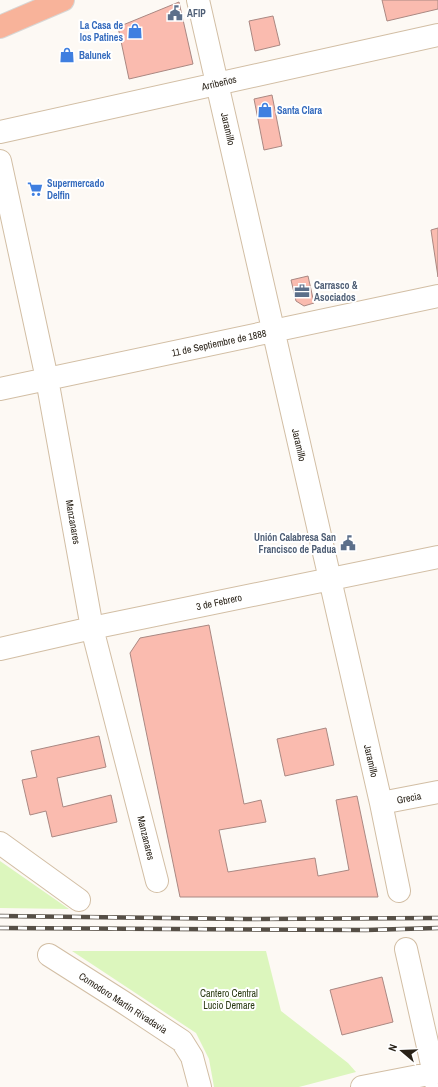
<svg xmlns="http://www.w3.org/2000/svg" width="438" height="1087" viewBox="0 0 438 1087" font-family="'Archivo Narrow',sans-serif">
<rect width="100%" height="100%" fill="#fdf9f4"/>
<!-- green -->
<path fill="#dcf6bd" d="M0 861 69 909 0 908Z
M72 951H266L281 1011 348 1063 356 1072 299 1087H214L209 1059 196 1033Z"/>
<!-- building -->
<path fill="#fabbaf" stroke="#aa8882" d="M382 0H438V9L387 21Z
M179 2 193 64 129 79 118 27Z
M273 16 280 45 255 51 249 21Z
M272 95 282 146 264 150 254 99Z
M438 228V277L431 230Z
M308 276 314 303 304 306 296 301 291 280Z
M209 625 244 804 261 800 266 822 219 830 228 872 315 858 318 876 349 870 336 800 357 796 378 897H180L130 653 140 638Z
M326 728 334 765 285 776 277 739Z
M99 736 106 767 57 778 63 807 111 795 117 822 52 837 46 811 30 815 22 780 37 777 31 751Z
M382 977 393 1022 342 1035 330 990Z"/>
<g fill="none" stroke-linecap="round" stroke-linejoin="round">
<!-- minor casing -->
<g stroke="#d2bea4" stroke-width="24">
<path id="minor" d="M198 0 381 803 399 891
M0 132 438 35
M0 161 47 379 92 628 157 881
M0 389 438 296
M0 649 92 628 438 557
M381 803 438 792
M0 843 79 900
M406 949 437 1087
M49 955 123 1002 182 1041 192 1057 200 1087
M362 1087 434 1073"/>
</g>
<!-- major casing -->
<g stroke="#d8d7d5" stroke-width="24">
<path id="major" d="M0 27 63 0"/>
</g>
<!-- minor -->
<use href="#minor" stroke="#fff" stroke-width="22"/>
<!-- major -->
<use href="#major" stroke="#f8b39a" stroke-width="22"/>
<!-- rail casing -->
<g stroke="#564f46" stroke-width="4.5">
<path id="rail" d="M0 916 247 919 438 918
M0 928 366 930 438 928"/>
</g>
<!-- rail -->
<use href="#rail" stroke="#fff" stroke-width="3" stroke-dasharray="9" stroke-linecap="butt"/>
</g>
<!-- icons -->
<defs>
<g id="civic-bare" transform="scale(1.2)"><path d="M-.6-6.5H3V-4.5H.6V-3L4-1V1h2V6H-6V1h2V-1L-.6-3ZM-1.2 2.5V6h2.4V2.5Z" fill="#5c6f8a" stroke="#fff" stroke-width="2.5" paint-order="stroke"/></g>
<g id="shop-bare" transform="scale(1.2)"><path d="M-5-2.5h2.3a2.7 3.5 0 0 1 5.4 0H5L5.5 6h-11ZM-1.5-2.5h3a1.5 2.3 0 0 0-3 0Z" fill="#3f7fe0" stroke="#fff" stroke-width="2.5" paint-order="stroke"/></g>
<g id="supermarket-bare" transform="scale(1.2)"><path d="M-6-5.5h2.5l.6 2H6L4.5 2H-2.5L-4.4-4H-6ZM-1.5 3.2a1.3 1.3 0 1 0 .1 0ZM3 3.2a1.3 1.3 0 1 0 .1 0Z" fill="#3f7fe0" stroke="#fff" stroke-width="2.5" paint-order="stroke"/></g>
<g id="office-bare" transform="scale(1.2)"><path d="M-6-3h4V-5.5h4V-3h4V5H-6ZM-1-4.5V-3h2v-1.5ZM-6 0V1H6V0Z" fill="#5c6f8a" stroke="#fff" stroke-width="2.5" paint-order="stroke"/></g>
</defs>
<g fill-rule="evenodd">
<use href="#civic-bare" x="175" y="13"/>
<use href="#shop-bare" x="135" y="31"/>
<use href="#shop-bare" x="67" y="55"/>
<use href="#shop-bare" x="265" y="110"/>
<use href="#supermarket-bare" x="35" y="189"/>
<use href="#office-bare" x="302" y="291"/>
<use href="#civic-bare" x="348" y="543"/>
</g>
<g text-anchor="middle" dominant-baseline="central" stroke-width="4" stroke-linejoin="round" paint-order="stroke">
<!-- service labels -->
<g font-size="10" font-weight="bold" fill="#4e5e75" stroke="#fff" text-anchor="start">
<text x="187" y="13">AFIP</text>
<text x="314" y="285">Carrasco &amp;<tspan x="314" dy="12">Asociados</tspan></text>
<text x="336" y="537" text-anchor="end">Unión Calabresa San<tspan x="336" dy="12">Francisco de Padua</tspan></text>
</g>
<!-- shop labels -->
<g font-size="10" font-weight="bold" fill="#366cbe" stroke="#fff" text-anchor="start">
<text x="123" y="25" text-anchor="end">La Casa de<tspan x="123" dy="12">los Patines</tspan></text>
<text x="79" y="55">Balunek</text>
<text x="277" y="110">Santa Clara</text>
<text x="47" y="183">Supermercado<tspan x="47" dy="12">Delfin</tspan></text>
</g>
<!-- street labels -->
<g font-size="10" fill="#292218" stroke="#fff">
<text transform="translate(219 83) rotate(-13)">Arribeños</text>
<text transform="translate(228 129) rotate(77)">Jaramillo</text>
<text transform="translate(219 343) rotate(-12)">11 de Septiembre de 1888</text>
<text transform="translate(299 445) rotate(77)">Jaramillo</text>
<text transform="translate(73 522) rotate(80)">Manzanares</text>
<text transform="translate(219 602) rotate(-12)">3 de Febrero</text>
<text transform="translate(371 761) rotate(77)">Jaramillo</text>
<text transform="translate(409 798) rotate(-11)">Grecia</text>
<text transform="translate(146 838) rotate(76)">Manzanares</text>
<text transform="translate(123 1003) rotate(33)">Comodoro Martín Rivadavia</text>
</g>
<!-- park labels -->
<g font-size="10" fill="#2c3b15" stroke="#fff">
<text x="229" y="993">Cantero Central<tspan x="229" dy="12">Lucio Demare</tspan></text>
</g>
</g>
<!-- north arrow -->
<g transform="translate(402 1051) rotate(289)" stroke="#ffffff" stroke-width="3" paint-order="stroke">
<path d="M0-3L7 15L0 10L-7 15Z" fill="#292218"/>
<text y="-6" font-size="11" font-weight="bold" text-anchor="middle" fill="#292218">N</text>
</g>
</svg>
